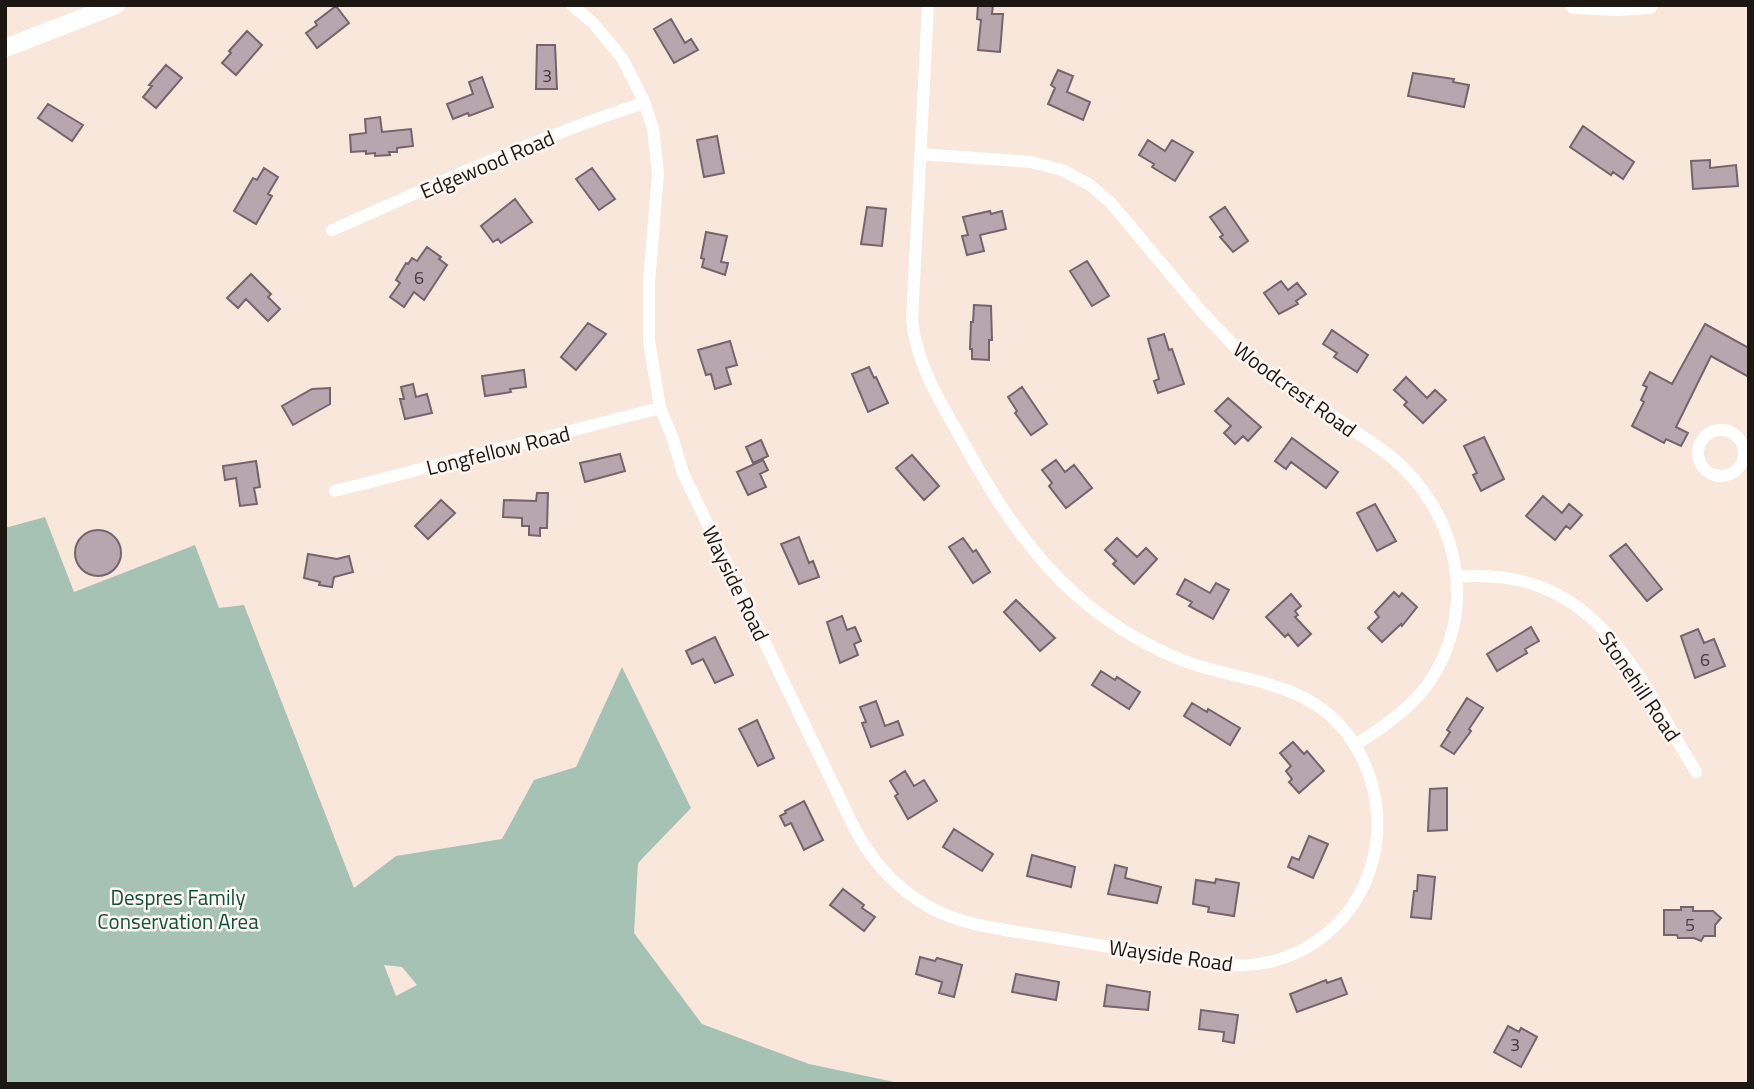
<svg xmlns="http://www.w3.org/2000/svg" width="1754" height="1089" viewBox="0 0 1754 1089" font-family="'Titillium Web',sans-serif">
<rect width="100%" height="100%" fill="#f9e7db"/>
<!-- green -->
<path fill="#a6c2b4" fill-rule="evenodd" d="M45 517 74 592 195 545 219 608 244 605 354 888 396 856 502 839 534 780 576 767 622 667 691 808 638 863 634 933 702 1024 809 1064 904 1084H5V528ZM384 965 402 967 417 985 396 996Z"/>
<!-- building -->
<path fill="#b8a6af" stroke="#74646c" stroke-width="2" d="M978 5H993L992 14H1003L1000 52 978 50 981 20 977 19Z
M336 6 349 23 317 48 306 33 317 25 315 22Z
M671 19 685 43 691 39 698 50 674 63 654 29Z
M247 31 262 45 236 75 222 63 231 53 229 51Z
M537 45H555L557 89H536Z
M166 65 182 78 156 108 143 97 152 86 149 85Z
M1058 70 1073 76 1067 92 1090 102 1083 120 1048 104 1055 88 1051 85Z
M1413 73 1454 79 1453 82 1469 85 1464 107 1408 96Z
M482 77 493 107 469 116 468 113 453 119 447 104 473 94 469 82Z
M48 104 83 125 72 141 38 118Z
M380 117 382 132 411 129 413 146 397 148V152H389L390 155 375 156V153L366 154V151L351 152 350 135 366 133 365 119Z
M1583 126 1634 162 1623 179 1613 172 1611 175 1570 147Z
M717 136 724 173 704 177 697 140Z
M1148 140 1165 151 1172 140 1193 152 1175 181 1152 167 1154 164 1139 155Z
M1710 160V168L1736 165 1738 186 1693 189 1691 161Z
M264 168 278 177 268 194 272 196 256 224 234 211 253 178 257 180Z
M592 168 615 199 599 210 576 179Z
M515 199 532 222 501 243 498 239 493 242 481 226Z
M867 207 886 209 882 246 861 244Z
M1225 207 1248 241 1233 252 1220 237 1223 235 1210 217Z
M990 211 991 214 1002 211 1006 229 980 235 984 251 967 255 962 236 968 235 963 217Z
M706 232 727 236 721 262 728 263 725 275 702 267 704 259 701 258Z
M427 247 441 257 439 259 447 265 424 300 414 292 404 307 390 297 400 283 396 280 406 263 408 264 412 258 417 261Z
M1087 261 1109 296 1092 306 1070 271Z
M251 274 271 294 268 297 280 309 268 321 246 299 238 308 227 298Z
M1281 281 1288 290 1297 283 1306 294 1296 301 1298 304 1279 314 1264 293Z
M974 305 991 306 992 340H989V360L972 359V349H970L971 322H973Z
M588 323 606 334 576 370 561 357Z
M1705 324 1749 348V377L1711 356 1676 427 1688 433 1681 446 1666 439 1664 443 1632 426 1644 402 1641 400 1647 387 1643 385 1650 372 1672 384Z
M1332 330 1368 355 1357 372 1334 357 1337 353 1323 344Z
M1164 334 1169 350 1172 349 1184 384 1158 393 1154 381 1159 379 1148 339Z
M730 341 737 365 726 368 731 384 715 389 711 374 706 375 698 350Z
M869 367 874 378 876 377 888 403 868 412 852 374Z
M524 370 526 387 510 389 511 392 485 396 482 376Z
M1406 377 1427 398 1435 390 1446 400 1423 423 1404 405 1407 402 1394 390Z
M413 384 416 397 427 394 432 413 405 419 400 399H404L401 387Z
M1022 387 1047 424 1031 435 1015 413 1017 411 1008 397Z
M330 388V404L293 425 282 406 312 389Z
M1228 398 1261 427 1248 441 1243 436 1235 444 1224 433 1231 426 1215 411Z
M1484 437 1504 479 1481 491 1473 475 1477 473 1464 446Z
M1292 438 1338 472 1326 488 1291 462 1286 469 1275 461Z
M761 440 768 456 753 463 746 447Z
M620 454 625 471 585 482 580 463Z
M912 455 939 486 924 500 896 468Z
M763 460 768 470 760 474 766 487 748 495 737 472Z
M1056 460 1065 472 1074 465 1092 488 1066 508 1049 486 1052 483 1042 470Z
M256 461 260 487 254 488 257 504 240 506 236 478 225 480 223 466Z
M537 493H548L547 528H540V536L529 535V526H522V518L503 517 504 500 536 501Z
M1543 496 1562 513 1569 504 1582 515 1570 529 1566 526 1555 540 1526 516Z
M441 500 455 513 428 539 415 526Z
M1375 504 1396 541 1377 551 1357 513Z
M75 553a23 23 0 1 1 46 0a23 23 0 1 1-46 0Z
M799 537 809 563 813 561 819 577 799 584 781 544Z
M963 538 973 552 976 550 990 572 973 583 949 547Z
M1117 538 1137 557 1146 548 1157 559 1134 584 1113 564 1116 561 1105 550Z
M1626 544 1662 589 1647 601 1610 556Z
M308 554 337 559 349 556 353 572 334 577 332 587 319 585 320 582 304 578Z
M1185 579 1210 593 1216 583 1229 590 1213 619 1189 606 1192 602 1177 594Z
M1394 592 1399 597 1402 593 1417 607 1402 626 1401 624 1382 642 1368 628 1379 617 1375 612Z
M1291 594 1301 606 1295 611 1298 615 1295 617 1311 634 1298 646 1288 634 1285 637 1266 617Z
M1016 600 1055 638 1040 651 1004 612Z
M842 616 847 630 855 627 861 641 854 644 858 655 840 663 827 622Z
M1531 627 1539 641 1525 649 1527 653 1497 671 1487 654Z
M1698 629 1704 643 1714 639 1725 666 1695 678 1681 636Z
M715 637 733 675 715 683 703 659 692 664 686 651Z
M1101 671 1115 680 1117 677 1140 692 1129 709 1092 685Z
M1467 698 1483 708 1469 729 1471 731 1454 754 1441 746 1450 732 1447 730Z
M876 701 885 726 898 721 903 735 871 747 862 723 866 722 860 707Z
M1192 703 1207 712 1208 709 1240 728 1230 745 1184 716Z
M757 720 774 758 758 766 739 729Z
M1293 742 1304 754 1307 751 1324 771 1299 793 1289 782 1292 779 1286 771 1291 766 1280 753Z
M905 771 914 786 924 780 937 801 908 819 895 796 898 794 890 781Z
M1447 788V830L1428 831 1430 789Z
M804 801 823 840 804 850 791 823 785 826 780 816 786 813 785 811Z
M954 829 993 854 982 871 943 847Z
M1309 836 1328 844 1313 878 1288 867 1292 857 1299 860Z
M1032 855 1075 867 1071 887 1027 876Z
M1115 865 1127 868 1125 878 1161 887 1157 903 1108 894Z
M1418 875 1435 877 1431 919 1411 917 1414 891H1417Z
M1216 879 1239 883 1234 916 1208 912 1209 907 1193 904 1196 880 1215 883Z
M843 889 864 905 862 908 875 917 864 931 830 905Z
M1681 907H1693V911H1713L1721 918 1715 925V936H1704L1701 941 1694 938H1678L1677 935H1664V910H1681Z
M920 957 935 961 937 958 962 965 954 997 939 993 942 982 916 974Z
M1016 974 1059 982 1056 1000 1012 992Z
M1341 978 1347 994 1297 1012 1290 994 1326 980 1327 983Z
M1107 985 1150 992 1148 1010 1104 1006Z
M1201 1010 1238 1015 1234 1043 1223 1041 1224 1032 1199 1029Z
M1508 1026 1519 1032 1521 1028 1537 1037 1521 1067 1494 1052Z"/>
<g fill="none" stroke-linecap="round" stroke-linejoin="round">
<!-- street -->
<path stroke="#fff" stroke-width="12" d="M572 5 594 24 622 58 643 99 653 128 658 173 649 282V341L660 408 672 436 683 473 851 821C868 857 894 887 929 907 965 927 1009 930 1049 937 1106 946 1162 956 1219 965 1239 966 1258 966 1277 960 1380 929 1409 802 1339 724 1296 678 1233 681 1179 659 1067 612 1014 535 958 433 937 397 917 363 912 321L928 5
M920 154 1031 162 1062 170 1090 185 1111 203 1202 312 1238 350 1388 454C1459 511 1482 611 1425 688 1406 712 1380 729 1355 745
M332 230C435 185 537 137 644 103
M1698 453a23 23 0 1 1 46 0a23 23 0 1 1-46 0Z
M335 491 660 408
M1457 577C1596 565 1635 672 1696 772"/>
<!-- secondary -->
<path stroke="#fff" stroke-width="18" d="M1574 5 1617 7 1649 5
M5 48 116 5"/>
</g>
<g text-anchor="middle" dominant-baseline="central" stroke-width="5" stroke-linejoin="round" paint-order="stroke">
<!-- number labels -->
<g font-size="18" fill="#443b3a">
<text x="547" y="75">3</text>
<text x="419" y="277">6</text>
<text x="1705" y="659">6</text>
<text x="1690" y="924">5</text>
<text x="1515" y="1044">3</text>
</g>
<!-- street labels -->
<g font-size="21" fill="#1d1713" stroke="#fef6f2">
<text transform="translate(487 164) rotate(-23)">Edgewood Road</text>
<text transform="translate(1295 389) rotate(36)">Woodcrest Road</text>
<text transform="translate(498 450) rotate(-14)">Longfellow Road</text>
<text transform="translate(736 583) rotate(64)">Wayside Road</text>
<text transform="translate(1640 686) rotate(56)">Stonehill Road</text>
<text transform="translate(1171 955) rotate(8)">Wayside Road</text>
</g>
<!-- park labels -->
<g font-size="21" fill="#0e533a" stroke="#fef6f2">
<text x="178" y="897">Despres Family<tspan x="178" dy="24">Conservation Area</tspan></text>
</g>
</g>
<!-- border -->
<rect width="1754" height="1089" fill="none" stroke="#1d1713" stroke-width="14"/>
</svg>
